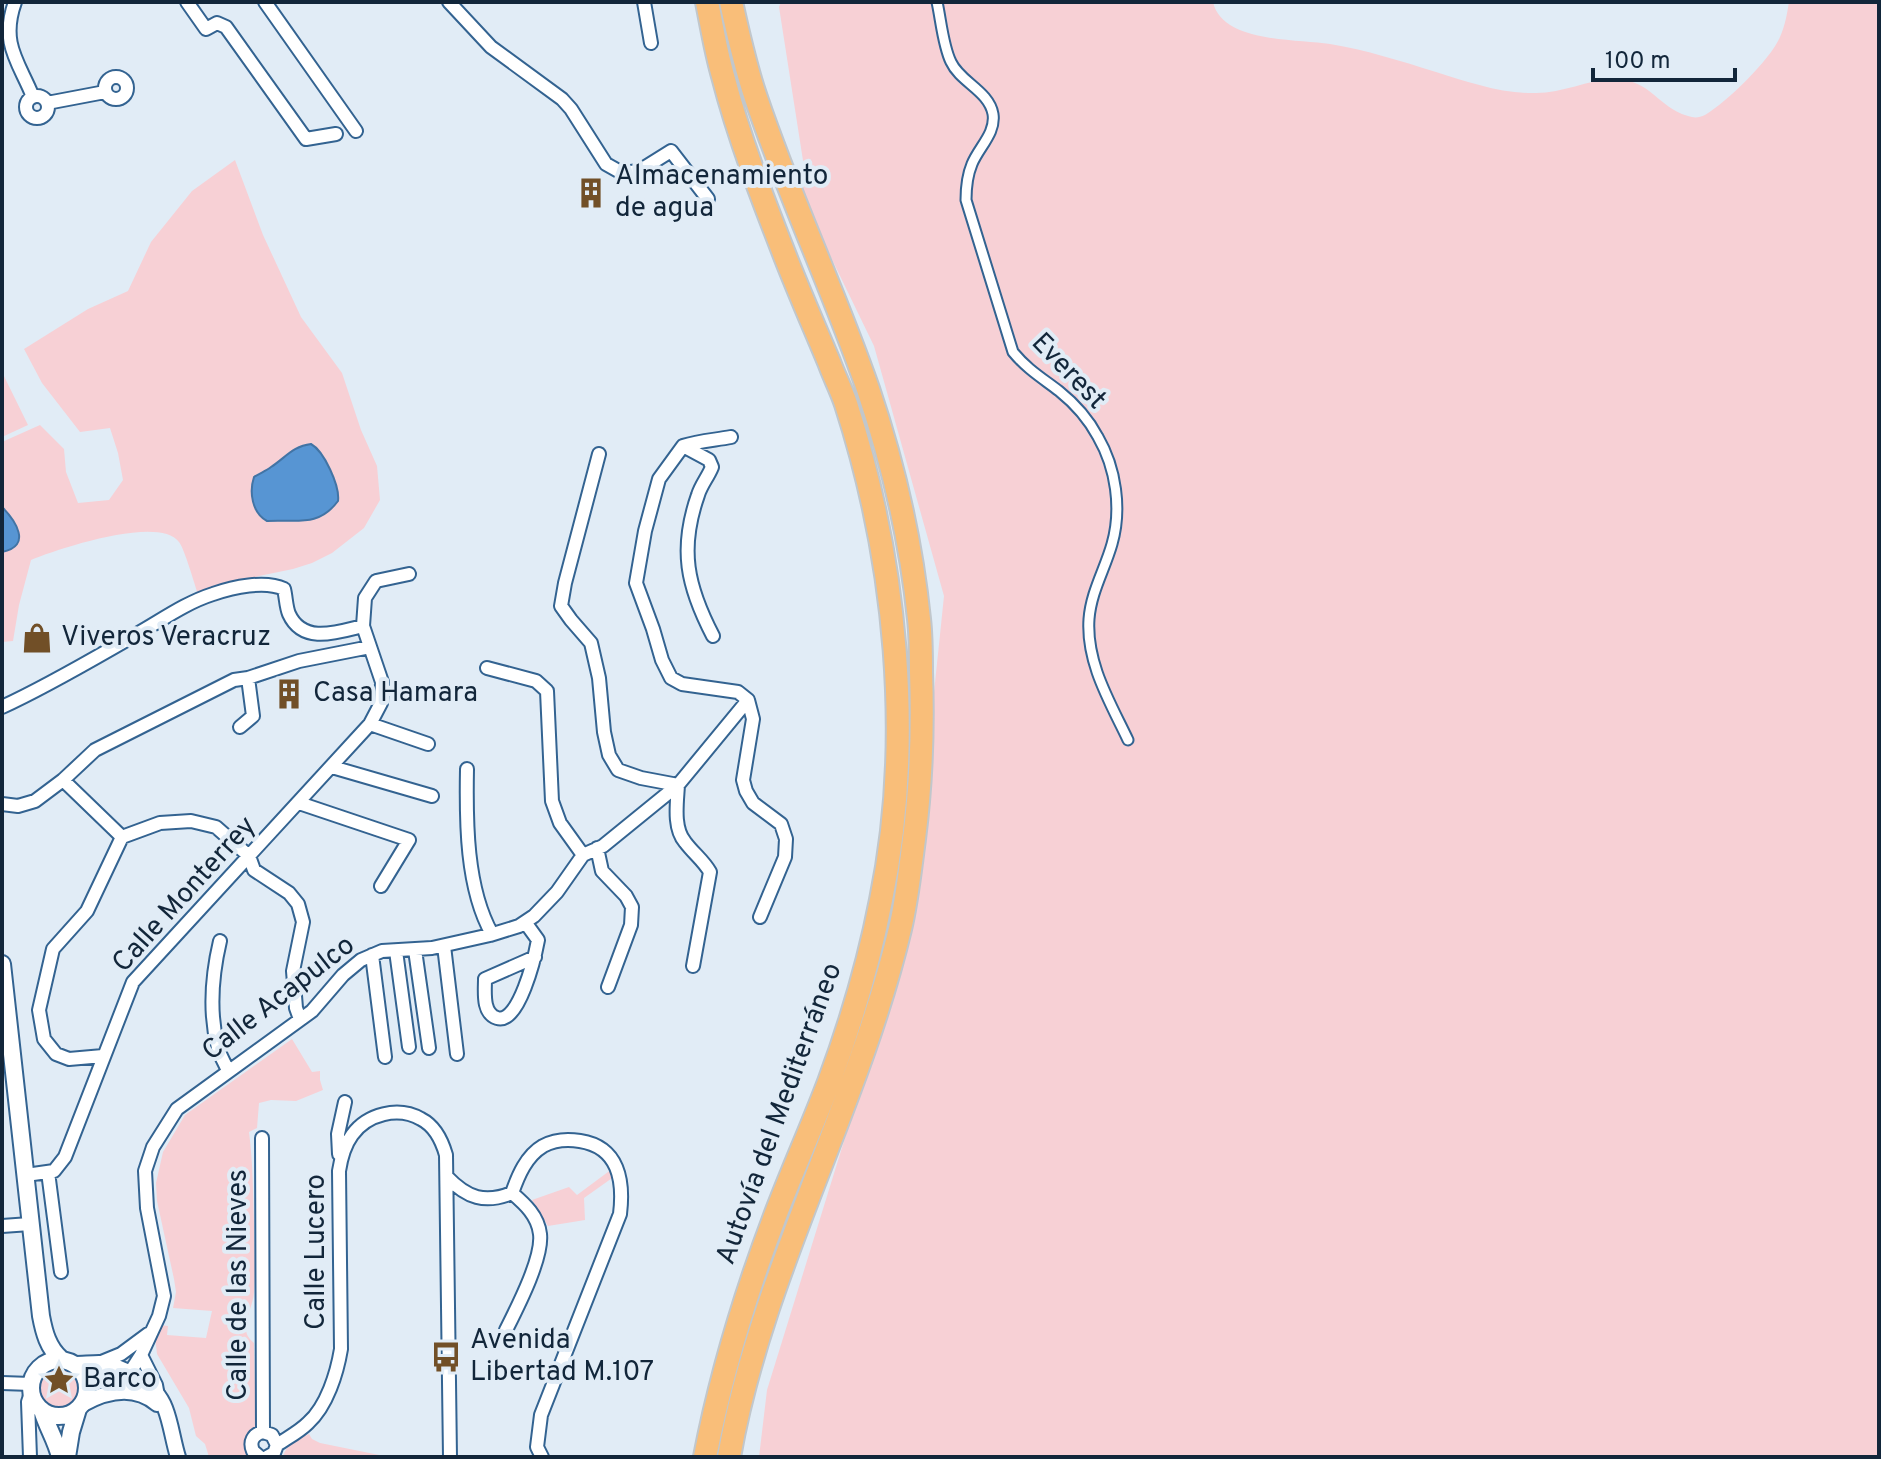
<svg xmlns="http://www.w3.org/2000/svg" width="1881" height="1459" viewBox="0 0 1881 1459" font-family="Overpass,sans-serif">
<rect width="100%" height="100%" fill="#e1ecf6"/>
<!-- green -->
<path fill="#f7d0d5" d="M781 2H1213C1222 43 1297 39 1330 44 1366 50 1401 61 1436 72 1468 82 1502 94 1536 93 1563 93 1587 80 1614 79 1651 79 1658 108 1688 116 1694 118 1699 118 1705 115 1727 102 1770 60 1780 37 1785 26 1787 14 1789 2H1879V1457H759L767 1390 849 1125 908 943 944 596 874 346 794 181 804 167 779 7Z
M235 160 263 235 301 317 342 373 361 430 377 466 380 500 364 528 332 553 312 563 293 569 259 576 198 594C194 583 185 550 179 542 159 515 58 549 31 560L19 605 13 641 2 642V442L40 425 64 449 66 472 78 503 109 500 123 480 118 453 110 428 80 432 42 383 24 349 88 309 128 291 151 242 192 191Z
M2 372 28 425 2 437Z
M292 1039 312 1072 320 1071V1080L323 1090 296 1101 271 1100 259 1103 257 1128 249 1132C253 1163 253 1193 254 1224 254 1247 256 1270 254 1292 253 1311 236 1329 254 1343L256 1429C245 1441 246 1442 249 1457H209L205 1444 196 1436 189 1408 157 1354 155 1337 159 1325 168 1326 167 1335 206 1338 212 1311 173 1308 176 1292 174 1279 157 1201 156 1183 163 1152 185 1115Z
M612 1169 615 1176 584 1198 585 1220 548 1226 532 1200 569 1187 577 1195Z
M38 1388a21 21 0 1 1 42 0a21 21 0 1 1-42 0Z
M89 1368 123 1375 115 1385 95 1393V1379Z
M309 1434 312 1439 320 1443 389 1457H283C286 1444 297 1439 309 1434Z"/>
<!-- water -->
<path fill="#5795d3" stroke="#4274a5" stroke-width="2" d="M311 444C324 451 340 486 338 501 318 528 296 519 267 521 252 513 249 492 254 477 260 473 266 471 271 467 285 458 293 446 311 444Z
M2 507C15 520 33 546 2 552Z"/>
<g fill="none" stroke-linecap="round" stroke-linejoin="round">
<!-- pedestrian casing -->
<g stroke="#336391" stroke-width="13">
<path id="pedestrian" d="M937 2C941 20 943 46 951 62 960 82 989 91 993 114 996 133 979 147 972 164 967 176 966 187 966 200L1013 352C1027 369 1042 378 1059 391 1074 403 1089 420 1098 437 1116 468 1122 509 1112 544 1105 569 1091 592 1089 619 1086 663 1110 702 1128 740"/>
</g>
<!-- minor casing -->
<g stroke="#336391" stroke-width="16">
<path id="minor" d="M15 2C0 44 19 62 33 97
M187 2 206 29 217 23 226 27 306 139 336 134
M265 2 356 131
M449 2 491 47 562 99 571 109 606 164 622 173 639 171 671 151 708 199
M644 2 651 43
M105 88a11 11 0 1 1 22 0a11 11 0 1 1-22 0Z
M26 107a11 11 0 1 1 22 0a11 11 0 1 1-22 0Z
M47 103 105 92
M683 446 659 479 645 531 636 583 653 629 662 660 671 678 682 684 738 692 748 700
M683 446 709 460 712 467C708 477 701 485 698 495 679 549 687 586 713 636
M683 446C699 441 715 440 731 437
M599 454 565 583 561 606 571 620 591 643 599 678 604 732 609 755 618 770 641 778 678 785C677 803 673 828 685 842 694 854 703 860 710 872L693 966
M363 626 365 598 376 581 409 574
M487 668 536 681 547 691 552 801 560 823 583 855
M748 700 753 719 743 780 746 791 753 803 781 824 786 839 785 857 760 917
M2 707C48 686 93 659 137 634 162 620 185 603 213 594 233 587 265 580 284 589 286 597 286 607 289 614 303 645 338 632 363 626L382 682 381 703 370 724 133 982 65 1157 54 1171 26 1175
M370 724 428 744
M240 727 253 716 248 678
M332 767 432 796
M467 769C466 821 466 888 492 934
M63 780 122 837 160 823 191 821 216 827 249 856 254 870 289 893 298 904 303 922 293 971 296 1008 300 1019
M299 803 409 840 381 886
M2 804 18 806 35 801 63 780 95 750 234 680 248 678 299 661 370 647
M597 848 602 871 626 896 632 907 631 925 608 987
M525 922 538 940C535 956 519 1025 497 1018 482 1013 485 992 485 979L535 957
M220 941C212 975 209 1013 218 1048 220 1056 225 1063 228 1071
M444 946 457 1054
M415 950 429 1048
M396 951 409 1047
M372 955 385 1057
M103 1056 69 1059 56 1054 44 1039 39 1010 53 949 87 911 122 837
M262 1138 263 1432
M339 1154 338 1134 345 1102
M48 1172 61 1272
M447 1177C467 1198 485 1204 512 1193 518 1176 526 1156 543 1146 554 1140 568 1139 580 1141 619 1147 624 1181 620 1214L541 1415 537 1447 542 1457
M2 1226 30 1224
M506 1330C517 1308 543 1258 540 1234 538 1216 525 1204 512 1193
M141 1355 156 1385 158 1396
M99 1363 121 1354 148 1334
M2 1383 31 1384
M113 1392 123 1383 141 1355 159 1316 164 1296 147 1208 145 1171 153 1147 177 1109 312 1011 343 975 361 960 382 951 432 948 490 935 519 926 534 916 557 892 583 855 603 846 678 785 748 700
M277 1445C287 1438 299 1432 308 1423 327 1406 337 1373 341 1349L339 1171C341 1158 344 1146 352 1135 367 1114 398 1106 421 1119 435 1126 442 1141 446 1155L450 1457
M30 1457 28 1402 31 1393
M260 1457 253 1451C249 1442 253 1434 263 1432L272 1435 277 1445 274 1453 267 1457"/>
</g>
<!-- tertiary casing -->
<g stroke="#336391" stroke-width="18">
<path id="tertiary" d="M74 1364C82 1364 91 1363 99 1363 125 1366 156 1384 165 1408 171 1423 173 1441 178 1457
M83 1404C107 1391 135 1385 157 1404"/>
</g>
<!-- secondary casing -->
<g stroke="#336391" stroke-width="20">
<path id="secondary" d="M2 964 41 1316C44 1332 48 1348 61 1359
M31 1388a28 28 0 1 1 56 0a28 28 0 1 1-56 0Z
M42 1410C47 1427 56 1440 60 1457
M67 1457 71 1432 78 1409"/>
</g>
<!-- motorway casing -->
<g stroke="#c1c7cc" stroke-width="26">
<path id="motorway" d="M705 1457C721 1374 745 1295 775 1216 792 1171 812 1127 829 1082 851 1023 869 962 881 900 914 739 896 559 846 404 841 389 834 376 829 362 814 326 799 292 785 256 762 197 739 138 723 76 716 52 712 27 707 2
M729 1457C761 1274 857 1110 900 929 907 900 910 869 914 839 921 784 923 728 921 672 921 654 921 636 919 619 911 541 893 463 868 389 834 291 789 196 756 98 745 66 738 34 731 2"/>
</g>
<!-- pedestrian -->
<use href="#pedestrian" stroke="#fff" stroke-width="9"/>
<!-- minor -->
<use href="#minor" stroke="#fff" stroke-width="12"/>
<!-- tertiary -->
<use href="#tertiary" stroke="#fff" stroke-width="14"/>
<!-- secondary -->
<use href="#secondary" stroke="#fff" stroke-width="16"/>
<!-- motorway -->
<use href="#motorway" stroke="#f9be79" stroke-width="22"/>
</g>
<!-- icons -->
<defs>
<g id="building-bare" transform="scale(2.4)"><path d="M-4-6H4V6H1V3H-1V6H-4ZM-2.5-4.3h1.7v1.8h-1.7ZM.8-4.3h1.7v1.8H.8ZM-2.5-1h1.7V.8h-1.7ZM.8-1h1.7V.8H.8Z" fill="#714f27" stroke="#e1ecf6" stroke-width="2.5" paint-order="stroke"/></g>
<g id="shop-bare" transform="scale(2.4)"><path d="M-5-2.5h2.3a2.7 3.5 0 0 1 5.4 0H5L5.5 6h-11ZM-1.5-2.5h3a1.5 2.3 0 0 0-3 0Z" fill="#714f27" stroke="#e1ecf6" stroke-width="2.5" paint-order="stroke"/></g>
<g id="bus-bare" transform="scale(2.4)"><path d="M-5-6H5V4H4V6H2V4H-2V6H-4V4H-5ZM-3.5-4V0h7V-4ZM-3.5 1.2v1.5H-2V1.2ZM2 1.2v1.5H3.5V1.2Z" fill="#714f27" stroke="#e1ecf6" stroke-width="2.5" paint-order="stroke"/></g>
<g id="sight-bare" transform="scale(2.4)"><path d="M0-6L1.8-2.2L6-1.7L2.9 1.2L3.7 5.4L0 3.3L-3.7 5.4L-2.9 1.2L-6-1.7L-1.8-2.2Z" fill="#714f27" stroke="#e1ecf6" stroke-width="2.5" paint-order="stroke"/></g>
</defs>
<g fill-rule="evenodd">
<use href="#building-bare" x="591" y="193"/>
<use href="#shop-bare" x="37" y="638"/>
<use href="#building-bare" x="289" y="694"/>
<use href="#bus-bare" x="446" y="1357"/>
<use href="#sight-bare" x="59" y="1380"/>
</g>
<g text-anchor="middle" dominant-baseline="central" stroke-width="8" stroke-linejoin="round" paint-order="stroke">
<!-- poi labels -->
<g font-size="28" fill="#12263a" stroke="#e1ecf6" text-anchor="start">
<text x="615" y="177">Almacenamiento<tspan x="615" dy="32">de agua</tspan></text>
<text x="61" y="638">Viveros Veracruz</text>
<text x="313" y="694">Casa Hamara</text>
<text x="470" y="1341">Avenida<tspan x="470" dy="32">Libertad M.107</tspan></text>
<text x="83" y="1380">Barco</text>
</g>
<!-- street labels -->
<g font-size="28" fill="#12263a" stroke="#e1ecf6">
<text transform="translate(1068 372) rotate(46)">Everest</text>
<text transform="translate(185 895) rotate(-48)">Calle Monterrey</text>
<text transform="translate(279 999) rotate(-38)">Calle Acapulco</text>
<text transform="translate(780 1114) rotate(-70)">Autovía del Mediterráneo</text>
<text transform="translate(317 1252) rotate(-90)">Calle Lucero</text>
<text transform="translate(239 1285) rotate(-90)">Calle de las Nieves</text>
</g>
</g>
<!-- border -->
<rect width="1881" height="1459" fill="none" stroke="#12263a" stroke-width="8"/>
<!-- scale -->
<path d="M1593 68v12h142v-12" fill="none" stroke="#12263a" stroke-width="4"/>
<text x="1605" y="68" font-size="24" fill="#12263a" stroke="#e1ecf6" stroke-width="6" paint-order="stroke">100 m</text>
</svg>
